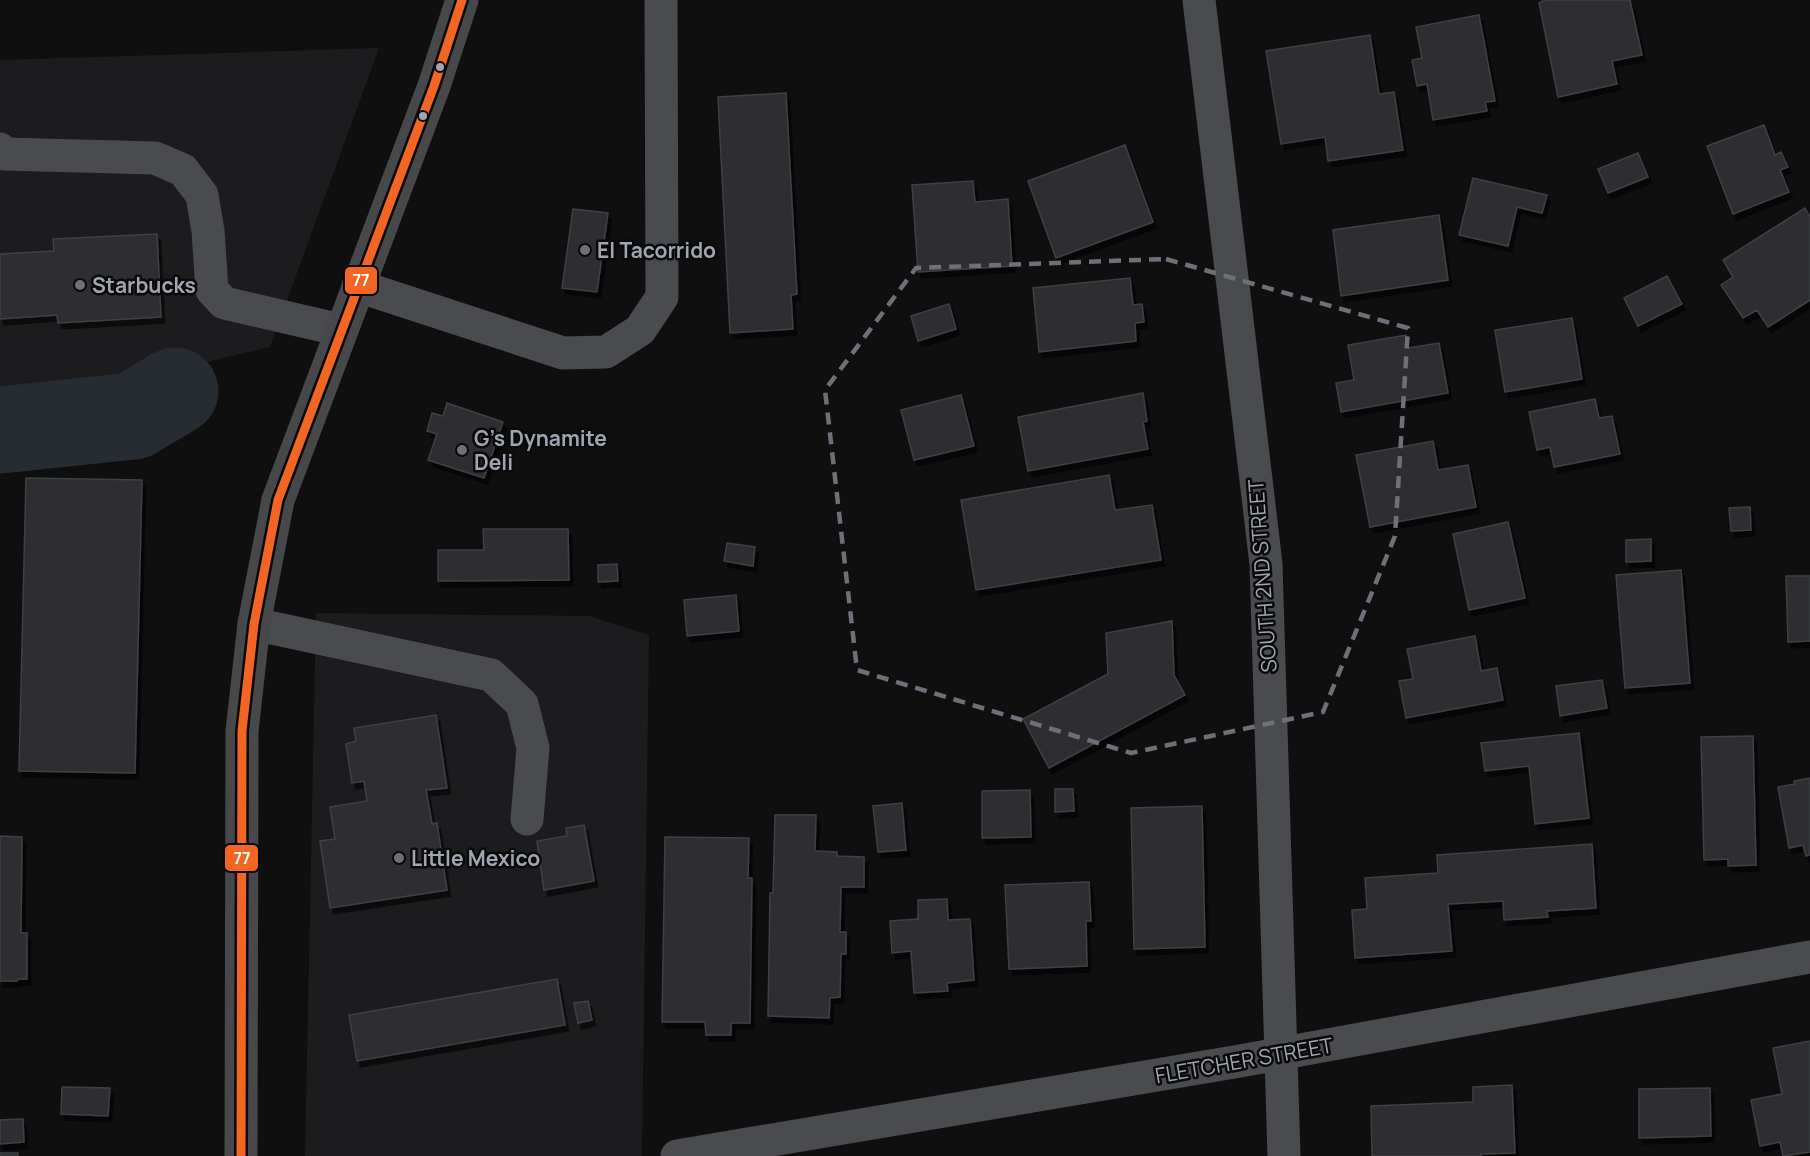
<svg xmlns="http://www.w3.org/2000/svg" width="1810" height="1156" viewBox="0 0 1810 1156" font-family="Manrope,sans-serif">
<defs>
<filter id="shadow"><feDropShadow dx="3.5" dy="6" stdDeviation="0" flood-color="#0009"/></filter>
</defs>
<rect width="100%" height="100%" fill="#0f0f10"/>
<!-- built -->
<path fill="#1c1c1e" d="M379 48 270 347 156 374 0 386V60Z
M316 613 589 616 649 635 642 1156H305Z"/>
<!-- green -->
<path fill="#19201a" d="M156 374 110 433 0 448V386Z"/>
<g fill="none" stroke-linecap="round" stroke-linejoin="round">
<!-- river -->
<path stroke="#262c32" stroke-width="87" d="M0 430 133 416 175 391"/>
</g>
<!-- building -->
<path fill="#2e2e30" stroke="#3e4044" stroke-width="1.5" filter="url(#shadow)" d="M1545 0H1630L1642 55 1612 61 1617 84 1558 97 1539 3Z
M1479 15 1495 101 1485 102 1487 111 1433 120 1427 84 1417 86 1412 60 1422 58 1416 27Z
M1370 35 1379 94 1394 92 1403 150 1328 161 1325 137 1281 144 1266 51Z
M786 93 797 294 791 295 793 329 730 333 718 97Z
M1764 125 1775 155 1781 152 1788 167 1780 170 1789 192 1733 214 1707 146Z
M1125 145 1153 222 1056 258 1028 181Z
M1638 153 1648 177 1608 193 1598 169Z
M1473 178 1547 195 1542 213 1517 207 1508 246 1459 235Z
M973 181 975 202 1008 199 1012 266 918 272 912 185Z
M1805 208 1810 217V300L1768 327 1757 310 1743 318 1721 285 1733 277 1723 260Z
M573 209 608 213 597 292 562 288Z
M1439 215 1448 280 1341 296 1333 230Z
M157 234 161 317 58 323 57 315 0 319V254L54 251 53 239Z
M1667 276 1682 304 1638 326 1624 298Z
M1130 278 1133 305 1142 304 1144 322 1135 323 1136 341 1039 352 1033 288Z
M949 304 956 329 918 341 911 316Z
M1572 318 1582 379 1505 392 1495 330Z
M1406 335 1408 348 1439 343 1448 393 1341 412 1336 383 1354 380 1348 345Z
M1143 393 1147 421 1143 422 1148 449 1028 471 1018 417Z
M961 395 974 446 914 460 901 410Z
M1595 399 1599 418 1612 416 1620 454 1554 467 1550 447 1537 450 1529 412Z
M447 403 503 422 484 478 428 460 437 434 427 431 432 413 443 416Z
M1433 441 1438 470 1468 465 1476 507 1370 527 1356 455Z
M1109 475 1115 510 1152 505 1161 560 976 590 961 500Z
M26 478 142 480 135 773 19 771Z
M1750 507 1751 530 1731 531 1729 508Z
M1508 522 1525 598 1469 610 1453 534Z
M483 529H568L569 580 438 581V550H484Z
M1651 539V561L1626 562V540Z
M727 543 755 547 753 566 724 561Z
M617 564 618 581 598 582V565Z
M1681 570 1690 683 1625 688 1616 575Z
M1786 576H1810V641L1788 642Z
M736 595 739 631 687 636 684 600Z
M1172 621 1174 675 1185 695 1049 768 1023 719 1108 674 1106 633Z
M1475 636 1481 671 1497 668 1503 700 1406 718 1399 681 1413 679 1407 649Z
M1602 680 1607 708 1560 716 1556 686Z
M436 715 447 788 426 790 432 824 437 823 447 890 330 908 320 841 335 839 330 807 367 801 364 781 352 783 346 744 356 741 354 728Z
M1579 733 1589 818 1535 824 1529 766 1485 771 1481 743Z
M1753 736 1756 865 1728 866V859L1704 860 1701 737Z
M1810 778V855L1806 856 1803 845 1789 848 1778 787 1795 784 1794 781Z
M1055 789H1073L1074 811 1055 812Z
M1030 790 1031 837 982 838V791Z
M902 803 906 850 878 852 873 806Z
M1202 806 1205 947 1134 949 1131 808Z
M775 815H816L815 851 837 852V856L864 857V887H841L840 932H846V954H841L840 997 830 998 829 1018 768 1016 770 893H773Z
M584 825 594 881 544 890 537 841 567 836 566 828Z
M0 836 22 837 21 933H27V979H18L17 981H0Z
M665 837 749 838 748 878H752L750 1023H731V1035H706L705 1022H662Z
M1592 844 1596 908 1547 911 1548 917 1504 920 1503 901 1448 904 1452 951 1355 958 1352 910 1367 909 1365 878 1438 873 1437 855Z
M1089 882 1091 921H1086L1087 966 1009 969 1005 885Z
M947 899 948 920 970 919 974 980 947 983 948 991 914 993 911 951 892 953 890 921 918 919V900Z
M557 979 565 1025 357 1061 349 1015Z
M588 1001 592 1020 578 1023 574 1003Z
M1810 1041V1152L1783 1156 1780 1142 1760 1146 1751 1100 1782 1094 1773 1048Z
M1512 1085 1515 1153 1481 1154V1156H1372L1371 1106 1473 1102V1087Z
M62 1087 110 1088 108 1116 61 1114Z
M1710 1088 1711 1136 1639 1138V1089Z
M23 1119 24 1142 0 1144V1120Z
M0 1153H18V1156H0Z"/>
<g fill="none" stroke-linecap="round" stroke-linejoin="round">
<!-- minor -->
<path stroke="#4a4b4f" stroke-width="33" d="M1199 0 1266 564 1284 1156
M0 149 4 154 155 158 183 170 202 195 208 231 212 290 224 303 341 330
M358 286 563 353 606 352 640 330 662 297 661 0
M254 624 491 675 522 704 533 748 527 819
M677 1156 1240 1061 1810 957"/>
<!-- major -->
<path stroke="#46484a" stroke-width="33" d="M241 1156 242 731 254 624 278 500 434 86 462 0"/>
<!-- bus-1 casing -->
<g stroke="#0a0a0b" stroke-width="14">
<path id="bus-1" d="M241 1156 242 731 254 624 278 500 434 86 462 0"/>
</g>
<!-- bus-1 -->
<use href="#bus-1" stroke="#f26522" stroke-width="9"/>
</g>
<!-- marked area -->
<path fill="none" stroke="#6d7079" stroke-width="4.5" stroke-dasharray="12 8" stroke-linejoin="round" d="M1166 259 1408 328 1395 536 1323 712 1131 753 857 670 825 390 916 268Z"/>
<!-- markers -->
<g fill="#a0a5b1" stroke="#0a0a0b" stroke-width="2">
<circle cx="440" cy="67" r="5"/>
<circle cx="423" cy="116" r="5"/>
</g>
<g fill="#6d7079" stroke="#0a0a0b" stroke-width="2">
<circle cx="585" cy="250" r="6"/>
<circle cx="80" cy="285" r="6"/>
<circle cx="462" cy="450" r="6"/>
<circle cx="399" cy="858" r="6"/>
</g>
<g text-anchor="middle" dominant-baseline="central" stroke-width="5" stroke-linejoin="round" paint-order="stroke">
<!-- poi labels -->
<g font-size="21" font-weight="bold" fill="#a0a5b1" stroke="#0a0a0b" text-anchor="start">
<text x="597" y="250">El Tacorrido</text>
<text x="92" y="285">Starbucks</text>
<text x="474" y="438">G's Dynamite<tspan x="474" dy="24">Deli</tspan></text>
<text x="411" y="858">Little Mexico</text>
</g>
<!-- street labels -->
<g font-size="21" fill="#a0a5b1" stroke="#0a0a0b">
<text transform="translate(1262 576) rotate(-94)">SOUTH 2ND STREET</text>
<text transform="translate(1244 1060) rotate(-10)">FLETCHER STREET</text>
</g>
</g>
<g stroke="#0a0a0b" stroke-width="2">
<rect x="344" y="266" width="34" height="29" rx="6" fill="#f26522"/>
<rect x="224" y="844" width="35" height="28" rx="6" fill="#f26522"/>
</g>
<g font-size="16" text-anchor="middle" font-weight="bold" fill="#fff">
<text x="361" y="286">77</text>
<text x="242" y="864">77</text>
</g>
</svg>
